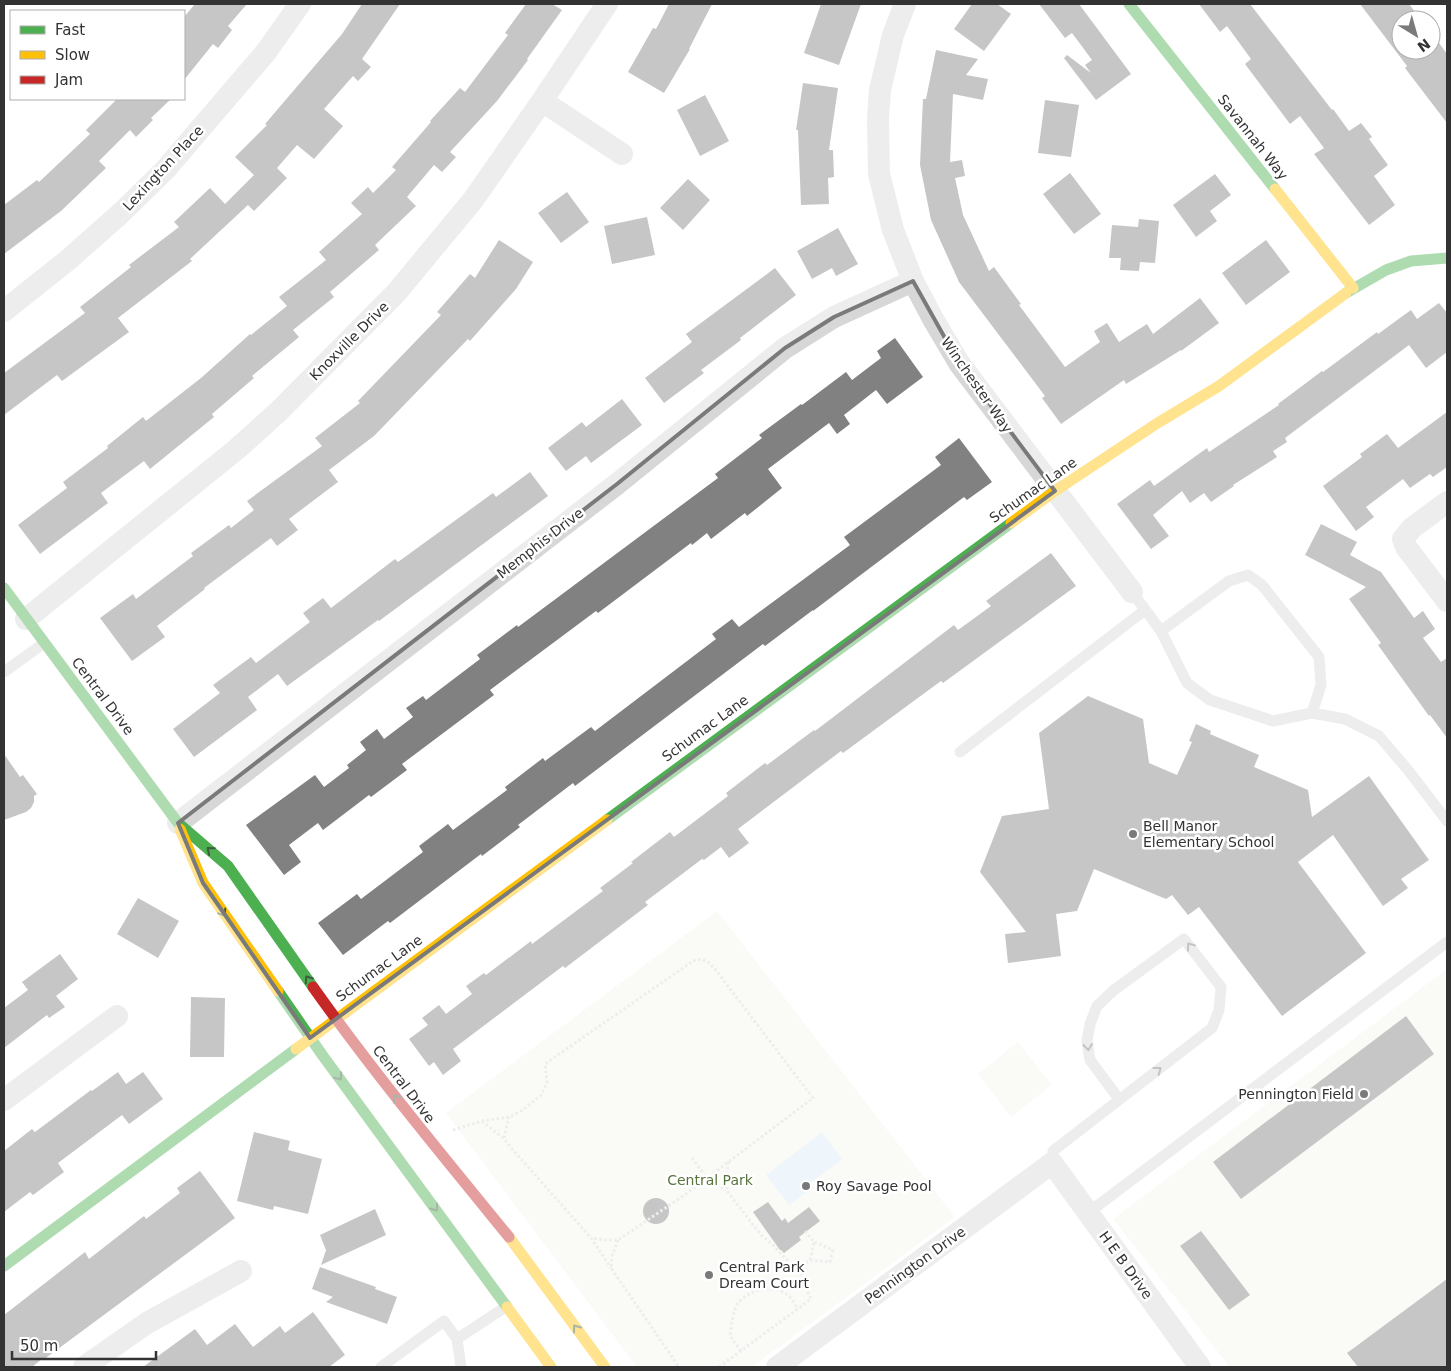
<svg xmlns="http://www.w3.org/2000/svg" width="1451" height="1371" viewBox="0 0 1451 1371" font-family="'DejaVu Sans',sans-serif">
<rect width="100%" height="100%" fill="#fff"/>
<!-- green -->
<path fill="#f3f7ee" d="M717 911 955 1217 752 1367H637L446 1113Z
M1447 969V1367H1230L1113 1219Z
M1018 1042 1052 1085 1011 1117 978 1074Z"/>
<!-- water -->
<path fill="#dbebf5" d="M822 1132 842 1159 804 1188 806 1192 789 1205 766 1175Z"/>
<!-- building -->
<path fill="#818181" d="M195 4H247L228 26 232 30 218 48 213 44 184 80V17Z
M362 4H400L362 59 371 67 358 81 353 76 324 109 343 126 314 159 297 145 277 168 287 178 254 211 248 205 190 259 192 261 118 318 129 332 62 381 57 375 4 415V373L85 313 80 307 131 267 129 265 179 227 174 222 210 188 225 204 254 175 235 157 267 125 265 124 342 34Z
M526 4H552L562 10 527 59 528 60 497 101 450 152 456 157 442 172 434 165 407 197 416 206 375 245 379 250 330 292 334 297 293 330 299 337 252 376 254 378 212 414 214 417 150 469 144 461 101 493 108 503 40 554 18 525 67 488 63 482 108 448 107 446 143 417 146 421 201 378 250 334 251 335 287 306 279 297 326 260 319 252 362 214 351 203 368 187 373 193 396 170 392 167 431 122 430 121 460 88 465 92 508 35 505 33Z
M669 4H712L689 49H690L664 93 628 72 653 28 656 29Z
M821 4H861L839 65 804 53Z
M972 4H997L1011 14 984 51 954 29Z
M1039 4H1079L1131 74 1096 100 1064 58 1067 55 1091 73 1085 65 1092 60 1072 33 1065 38Z
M1199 4H1250L1332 110 1333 109 1349 131 1361 123 1372 137 1369 139 1388 165 1374 176 1395 205 1369 225 1314 154 1324 148 1300 116 1290 124 1245 64 1251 59 1227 26 1220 32Z
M1360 4H1409L1421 20H1401V50H1431V48L1439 43 1447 54V123L1405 68 1407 66Z
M936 50 978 59 966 75 988 79 983 100 953 94 950 162 962 160 965 176 955 178 963 215 989 271 994 267 1021 304 1019 305 1065 367 1100 342 1094 331 1107 323 1119 342 1147 324 1153 334 1200 298 1219 323 1181 351V350L1126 384 1124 380 1061 424 1042 398 1045 396 959 282 931 220 920 165 923 99H926Z
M803 83 838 88 829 150H833L834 177 828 178 829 204 801 205 798 130H796Z
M705 95 729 141 700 156 677 110Z
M117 99H171L151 118 153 120 136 137 130 130 99 161 106 168 61 211 4 254V205L37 180 39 182 90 134 86 130Z
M1045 100 1079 105 1071 157 1038 153Z
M1070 173 1101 214 1074 234 1043 194Z
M1215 174 1231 195 1210 211 1217 221 1196 237 1173 205Z
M688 179 710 200 683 230 660 208Z
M567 192 589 222 561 243 538 213Z
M647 217 655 255 612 264 604 226Z
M1139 219 1159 221 1155 263 1140 262 1139 271 1120 270 1121 258H1109L1112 225 1138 227Z
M838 228 858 264 836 276 832 268 812 279 797 251Z
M499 240 533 262 516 289 470 341 468 339 374 436 329 470 338 482 289 519 298 530 277 546 271 538 204 588 205 589 157 626 165 637 132 661 100 618 133 594 136 599 193 556 191 553 229 525 231 528 254 510 247 501 322 446 315 438 360 403 358 401 441 315 437 312 470 274 475 278Z
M1266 240 1290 272 1246 305 1222 273Z
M775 268 796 295 740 338 741 340 701 370 704 373 664 403 645 378 692 342 686 334Z
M1439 303 1447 313V352L1426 368 1409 345 1285 438 1287 442 1273 451 1277 457 1233 485 1234 486 1211 502 1204 493 1190 503 1182 491 1153 515 1169 536 1151 549 1117 504 1150 480 1154 486 1207 448 1209 452 1279 405 1278 404 1322 371 1323 372 1377 332 1378 334 1411 310 1417 319Z
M895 338 923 377 887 404 876 390 844 415 850 424 837 434 829 423 768 469 782 488 747 516 745 513 711 539 707 533 692 545 691 543 598 613 596 611 490 690 494 695 402 764 407 770 371 797 369 795 323 830 318 823 289 845 301 862 284 875 246 825 315 775 324 787 349 768 347 765 366 750 360 742 377 729 384 739 413 717 406 708 423 696 426 700 480 659 477 655 517 625 518 627 718 478 715 474 762 438 759 435 801 404 802 405 846 372 852 380 881 358 877 351Z
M622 399 642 425 591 463 586 456 566 471 548 448 582 422 586 427Z
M1447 412V467L1433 477 1430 474 1410 488 1403 479 1366 507 1374 517 1356 531 1323 486 1362 457 1360 454 1387 434 1398 448Z
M959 438 992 482 967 500 964 497 813 611V610L765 646 763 644 575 786 573 783 518 825 520 827 482 856 481 854 390 923 388 921 343 955 318 923 357 894 361 899 423 852 419 846 448 824 453 830 507 790 505 787 543 758 545 761 591 727 595 731 716 639 712 634 732 619 739 627 850 545 844 537 941 465 935 457Z
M530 472 548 496 379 621 378 620 287 686 278 674 248 697 257 710 194 757 173 729 220 693 213 685 251 657 256 663 310 622 303 613 323 598 331 608 395 559 398 562 493 493 496 497Z
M1321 524 1357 542 1350 555 1381 572 1414 618 1423 611 1435 629 1423 638 1441 662 1447 658V738L1430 715 1429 716 1378 645 1381 643 1349 599 1366 587 1305 555Z
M1051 553 1076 586 943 683 941 681 843 753 841 751 738 829 749 843 729 858 721 847 704 860 702 859 645 902 648 905 565 968 563 966 453 1049 461 1061 443 1075 434 1062 429 1066 409 1039 428 1025 422 1018 439 1005 446 1014 472 994 466 986 484 973 486 975 531 941 532 944 603 891 600 888 633 863 631 862 670 832 674 837 728 796 726 793 765 763 767 765 814 730 815 731 954 625 958 630 991 606 986 601Z
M1088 696 1143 719 1149 763 1177 775 1192 742 1189 741 1196 724 1211 731 1210 734 1259 755 1254 767 1308 790 1312 817 1369 776 1429 860 1401 879 1408 888 1383 906 1333 835 1298 862 1366 953 1282 1016 1199 907 1188 915 1172 895 1166 899 1094 869 1077 911 1056 914 1061 956 1008 963 1005 934 1026 932 980 872 1002 816 1049 809 1039 733Z
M4 754 20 777 23 775 37 794 34 796V802L31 808 26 812 4 820Z
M138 898 179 921 158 958 117 934Z
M60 954 78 979 56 996 65 1007 49 1018 47 1015 4 1048V1008L28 990 22 982Z
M191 997 225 998 224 1057H190Z
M1406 1016 1434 1054 1241 1199 1213 1162Z
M118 1072 126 1084 143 1072 163 1099 129 1124 122 1115 58 1163 64 1172 33 1195 30 1192 4 1212V1151L32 1129 35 1132 91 1090 92 1091Z
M254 1132 290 1141 288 1150 322 1159 308 1214 274 1206 273 1210 237 1201Z
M200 1171 235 1218 43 1360 42 1359 32 1367H4V1315L85 1252 89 1259 144 1216 146 1219 180 1193 177 1188Z
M643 1211a13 13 0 1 1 26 0a13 13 0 1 1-26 0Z
M768 1202 782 1221 785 1218 788 1223 809 1207 820 1221 799 1237 801 1240 784 1253 781 1250H780L770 1236 753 1212Z
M375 1209 386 1235 321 1265 326 1250 320 1235Z
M1201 1231 1250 1295 1229 1310 1180 1246Z
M320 1267 376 1287 375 1289 397 1297 387 1324 326 1302 333 1297 312 1289Z
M1447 1279V1367H1358L1347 1353Z
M313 1312 345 1355 329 1367H143L195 1329 207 1345 235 1324 253 1347 280 1326 285 1333Z"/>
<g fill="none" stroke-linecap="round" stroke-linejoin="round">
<!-- path -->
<path stroke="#d7d7d7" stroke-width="3" stroke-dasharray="2.5 2.5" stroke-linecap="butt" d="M482 1121 504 1139 513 1150 591 1238 611 1268
M453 1130 482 1121 509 1117 523 1110 541 1095 547 1083 545 1064 693 961 701 959 708 962 715 969 813 1098 686 1194 618 1240H606L591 1238
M504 1138 509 1117
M692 1158 707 1178
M702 1182 715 1184 726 1190
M618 1240 612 1256 611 1268 679 1367
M810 1260 830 1262 833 1250 814 1242
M798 1269 810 1260 814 1242 805 1231
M741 1351 730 1336C732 1326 732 1310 739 1302 751 1289 775 1283 789 1296 793 1300 795 1305 798 1309
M719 1367 811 1299 798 1269 785 1258 772 1244 761 1235 727 1191 726 1178 729 1161"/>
<!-- lane -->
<path stroke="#d7d7d7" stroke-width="11" d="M1132 592 1161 631 1187 683 1210 700 1273 721 1312 713 1345 719 1379 736 1408 770 1447 821
M1161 631 1229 581 1248 575 1262 585 1319 657 1321 685 1312 713
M4 672 44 643
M960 752 1145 610
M1052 1163 1053 1151 1212 1028 1219 1010 1221 987 1184 939 1114 990 1097 1006 1090 1024 1087 1041 1090 1060 1119 1099
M1088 1213 1447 942
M381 1367 444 1321 457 1339
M461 1367 457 1339 507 1306"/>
<!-- street -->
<path stroke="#d7d7d7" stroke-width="22" d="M905 4 893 35 880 90 878 118 879 174 893 230 913 281 933 319 959 363 1132 592
M542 101 622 154
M4 311 68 260 121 213 165 170 266 52 300 4
M1447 502 1412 528 1403 539 1406 547 1447 601
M26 619 237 449 278 412 396 293 473 200 542 101 607 4
M178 823 617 484 785 348 834 317 913 281
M4 1100 117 1016
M84 1367 147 1323 241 1271
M777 1367 1052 1163 1200 1367"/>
<!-- fast -->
<path stroke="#4caf50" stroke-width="11" d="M1129 4 1275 189
M1346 293 1386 270 1411 261 1447 258
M4 588 178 823 228 866 313 987
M607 820 1011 523
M278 991 323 1056 507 1307
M4 1266 296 1049"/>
<!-- slow -->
<path stroke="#ffc107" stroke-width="11" d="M1275 189 1353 288
M1011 523 1055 491 1156 424 1219 386 1346 293
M180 829 203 883 278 991
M296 1049 607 820
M509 1237 605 1367
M507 1307 551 1367"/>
<!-- jam -->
<path stroke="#c62828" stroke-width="11" d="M313 987C374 1073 442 1155 509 1237"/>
</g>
<!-- one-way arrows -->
<defs><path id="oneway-chevron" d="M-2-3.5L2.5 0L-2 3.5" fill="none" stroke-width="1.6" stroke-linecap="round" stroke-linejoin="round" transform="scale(1.25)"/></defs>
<g stroke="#3c5e3d">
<use href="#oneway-chevron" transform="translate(210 850) rotate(-140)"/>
<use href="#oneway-chevron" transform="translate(223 913) rotate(56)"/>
<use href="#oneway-chevron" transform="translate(308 979) rotate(-125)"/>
<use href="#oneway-chevron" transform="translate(339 1077) rotate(53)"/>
<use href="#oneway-chevron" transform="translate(396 1098) rotate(-127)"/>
<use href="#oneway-chevron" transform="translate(435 1208) rotate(54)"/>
<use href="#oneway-chevron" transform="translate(576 1328) rotate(-126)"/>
</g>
<g stroke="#7d7d7d">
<use href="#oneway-chevron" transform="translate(1190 946) rotate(-127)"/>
<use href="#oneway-chevron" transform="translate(1088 1047) rotate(83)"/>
<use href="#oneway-chevron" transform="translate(1158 1070) rotate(-37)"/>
</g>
<!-- marked area -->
<path d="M0 0H1451V1371H0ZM913 281 959 363 1055 491 310 1038 203 883 178 823 617 484 785 348 834 317Z" fill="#fff" fill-opacity=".55" fill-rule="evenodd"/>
<path fill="none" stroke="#7a7a7a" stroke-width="4" stroke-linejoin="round" d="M913 281 959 363 1055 491 310 1038 203 883 178 823 617 484 785 348 834 317Z"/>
<!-- markers -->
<g fill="#7a7a7a" stroke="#fff" stroke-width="2">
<circle cx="1133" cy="834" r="5"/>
<circle cx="1364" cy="1094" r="5"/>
<circle cx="806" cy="1186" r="5"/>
<circle cx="709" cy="1275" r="5"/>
</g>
<g text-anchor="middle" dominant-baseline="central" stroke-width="5" stroke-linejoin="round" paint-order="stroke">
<!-- street labels -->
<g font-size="14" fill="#333" stroke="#fff">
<text transform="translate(1253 137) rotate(52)">Savannah Way</text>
<text transform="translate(163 168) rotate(-47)">Lexington Place</text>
<text transform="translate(349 341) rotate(-45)">Knoxville Drive</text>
<text transform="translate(977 385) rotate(55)">Winchester Way</text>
<text transform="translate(1033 490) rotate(-35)">Schumac Lane</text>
<text transform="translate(540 543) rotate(-38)">Memphis Drive</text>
<text transform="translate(103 696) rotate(53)">Central Drive</text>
<text transform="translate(705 728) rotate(-36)">Schumac Lane</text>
<text transform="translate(379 968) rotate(-36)">Schumac Lane</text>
<text transform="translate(404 1084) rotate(53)">Central Drive</text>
<text transform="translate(915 1265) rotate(-36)">Pennington Drive</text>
<text transform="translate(1126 1265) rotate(54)">H E B Drive</text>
</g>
<!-- poi labels -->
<g font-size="14" fill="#333" stroke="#fff" text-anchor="start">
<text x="1143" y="826">Bell Manor<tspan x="1143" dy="16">Elementary School</tspan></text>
<text x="1354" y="1094" text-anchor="end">Pennington Field</text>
<text x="816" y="1186">Roy Savage Pool</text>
<text x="719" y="1267">Central Park<tspan x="719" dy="16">Dream Court</tspan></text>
</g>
<!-- park labels -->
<g font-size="14" fill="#57743b" stroke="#fff">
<text x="710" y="1180">Central Park</text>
</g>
</g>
<!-- border -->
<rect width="1451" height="1371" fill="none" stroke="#333333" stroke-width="10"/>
<!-- legend -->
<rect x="10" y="10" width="175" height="90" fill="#ffffff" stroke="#adadad"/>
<rect x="20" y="26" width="25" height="8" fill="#4caf50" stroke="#adadad"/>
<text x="55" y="35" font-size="15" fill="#333333">Fast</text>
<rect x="20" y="51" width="25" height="8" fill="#ffc107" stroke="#adadad"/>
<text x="55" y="60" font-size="15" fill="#333333">Slow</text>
<rect x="20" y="76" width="25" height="8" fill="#c62828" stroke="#adadad"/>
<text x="55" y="85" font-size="15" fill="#333333">Jam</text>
<!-- north arrow -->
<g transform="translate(1416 35) rotate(143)"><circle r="24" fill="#ffffff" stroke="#adadad"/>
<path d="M0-4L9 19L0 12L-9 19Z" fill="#7a7a7a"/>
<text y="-8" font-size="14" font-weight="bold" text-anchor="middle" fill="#333333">N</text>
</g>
<!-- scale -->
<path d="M12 1351v8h144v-8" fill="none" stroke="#333333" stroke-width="2.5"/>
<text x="20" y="1351" font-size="15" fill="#333333" stroke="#ffffff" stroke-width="4" paint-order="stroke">50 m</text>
</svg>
